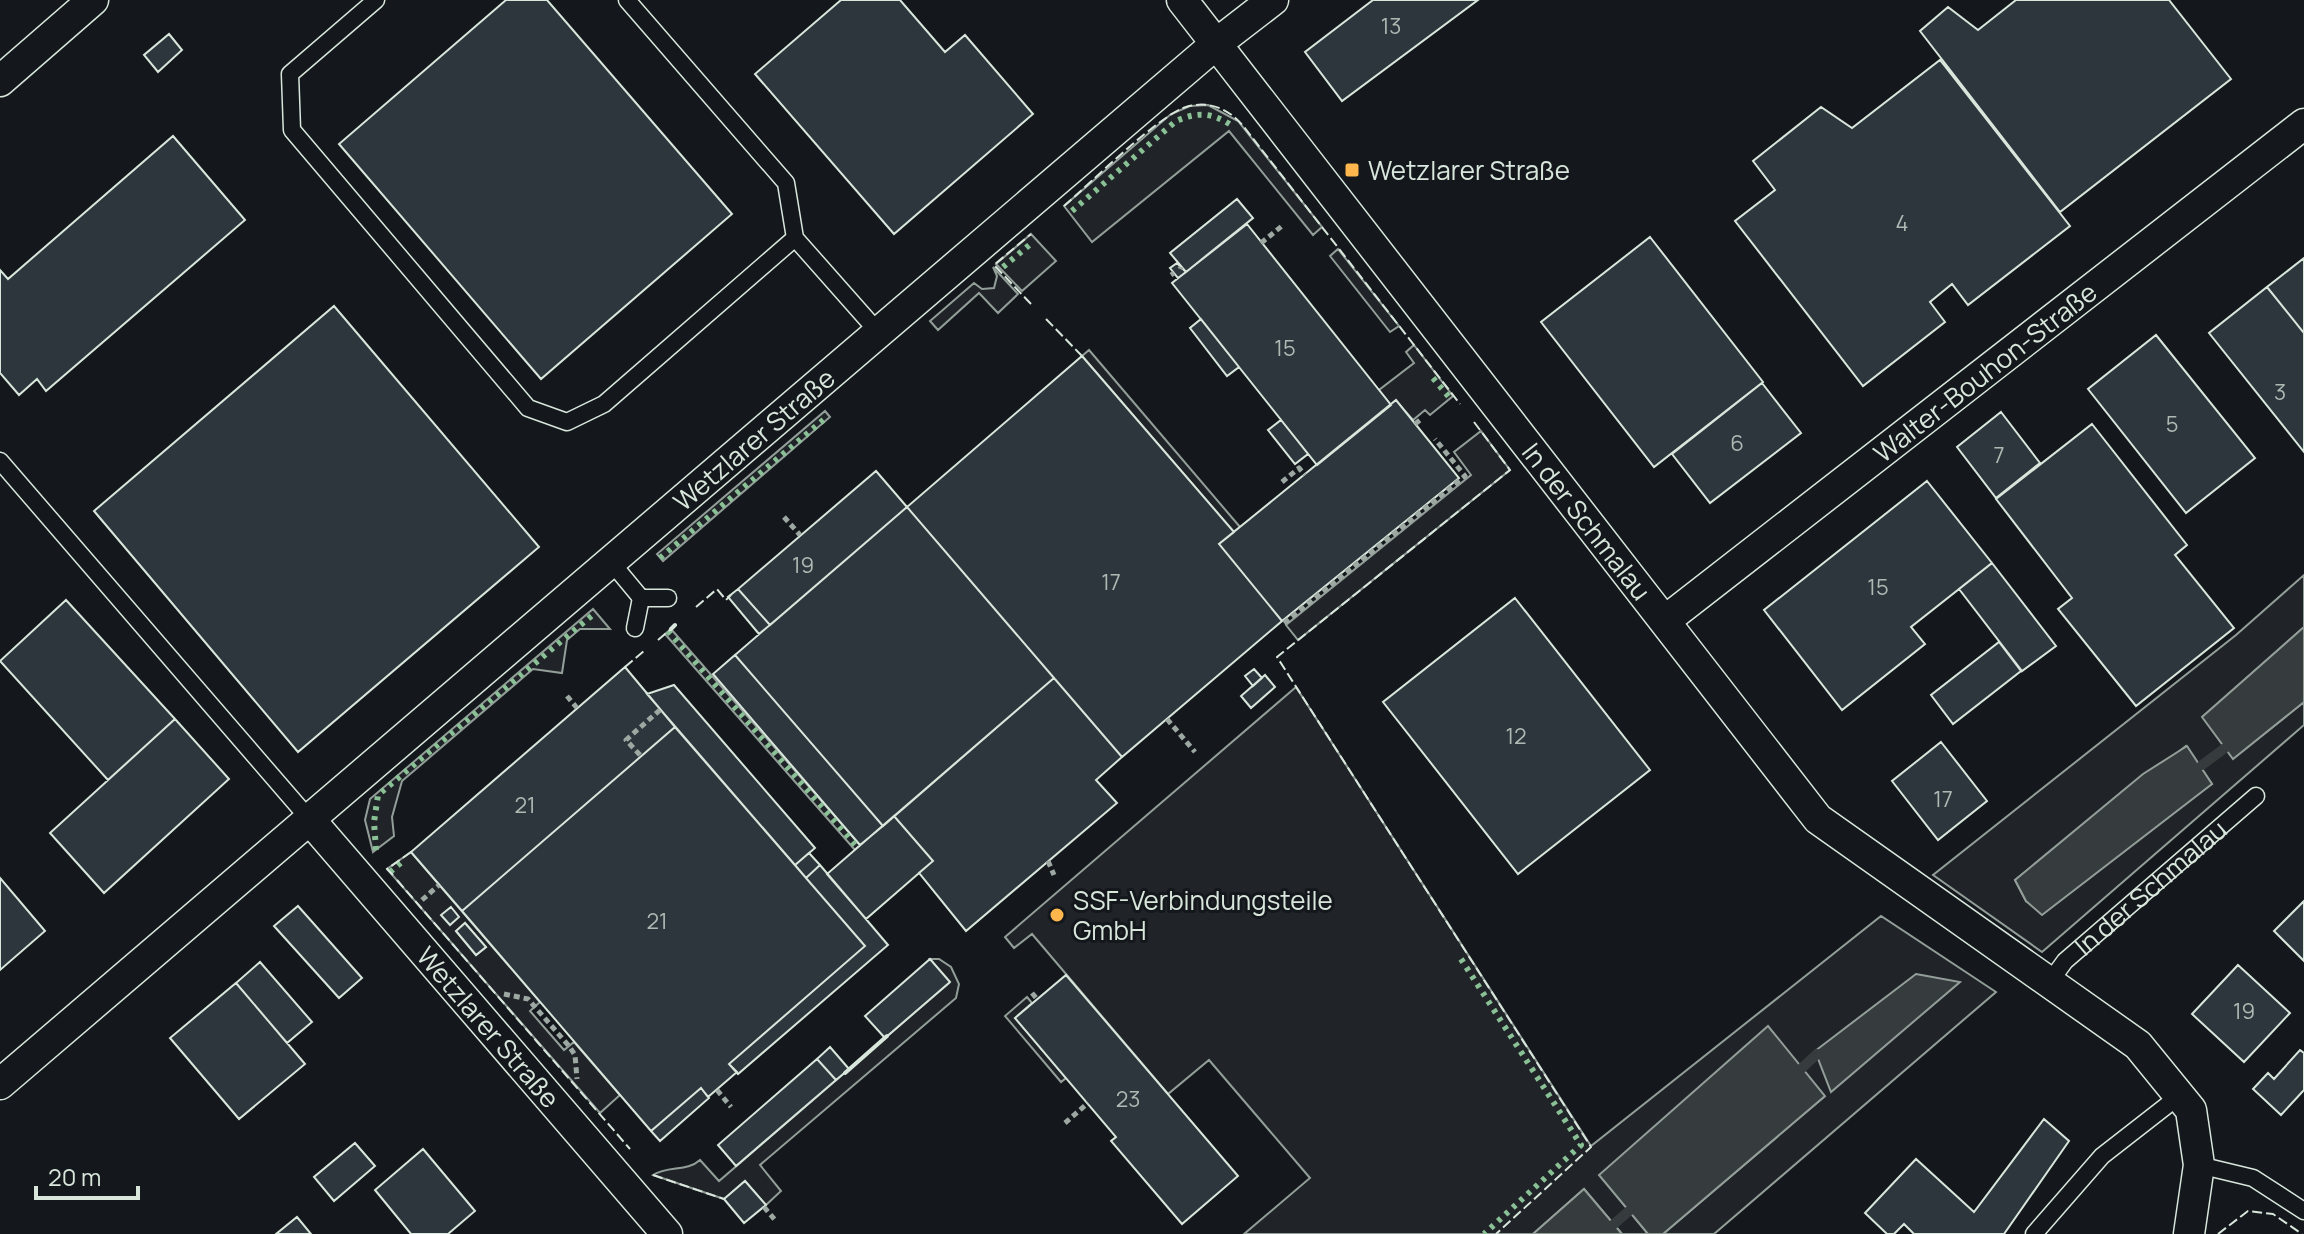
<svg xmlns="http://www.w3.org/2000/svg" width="2304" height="1234" viewBox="0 0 2304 1234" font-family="Manrope,sans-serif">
<rect width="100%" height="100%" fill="#14181c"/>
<!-- green -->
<path fill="#202428" stroke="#939e99" stroke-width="2" fill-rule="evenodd" d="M1208 105 1238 121 1322 227 1313 235 1229 131 1092 242 1064 206 1171 114 1190 106Z
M1031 234 1056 261 1022 291 996 264Z
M1338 249 1399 326 1390 332 1330 256Z
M993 267 1018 294 998 313 979 293 938 330 930 321 974 283 982 289 994 288 997 276Z
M1414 345 1453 396 1430 415 1425 410 1413 420 1396 401 1391 405 1379 390 1414 363 1406 352Z
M1089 350 1240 527 1234 532 1082 356Z
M825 411 830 417 663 561 657 554Z
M1481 431 1510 470 1298 640 1286 625 1471 475 1454 452Z
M2304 575V627L2203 717 2233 758 2304 702V725L2042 952 1933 875 2236 635ZM2186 746 2212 784 2026 901 2015 880Z
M593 609 610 629H580L567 640 562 673 533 669 402 781 392 817 394 836 373 852 365 820 370 799Z
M671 629 860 845 855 850 665 634Z
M1296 687 1591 1146 1881 916 1996 992 1714 1234H1663L1825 1096 1600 1175 1648 1234H1622L1584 1189 1533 1234H1244L1310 1178 1209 1060 1168 1094 1032 934 1014 948 1005 937Z
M411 852 540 1002 530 1011 564 1050 574 1042 620 1095 600 1113 387 869ZM465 923 486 947 476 955 456 931Z
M930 959H939L951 967 959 984 956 998 760 1165 781 1191 766 1205 745 1181 724 1199 653 1175C668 1165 687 1172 700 1160L719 1181 949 983Z
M1027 997 1032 1003 1015 1018 1066 1078 1061 1082 1005 1016Z"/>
<!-- water -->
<path fill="#363b3e" stroke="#939e99" stroke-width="2" d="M2304 627V702L2233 759 2202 717Z
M2187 746 2212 784 2042 915 2026 901 2015 880 2143 774Z
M1916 974 1960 982 1831 1092 1815 1051Z
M1768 1026 1825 1096 1663 1234H1648L1599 1175Z
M1584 1189 1622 1234H1533Z"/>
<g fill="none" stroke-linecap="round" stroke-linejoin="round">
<!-- stream -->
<path stroke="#363b3e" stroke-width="10" d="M2202 765 2225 748
M1802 1068 1817 1054
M1614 1224 1629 1211"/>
</g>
<!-- building -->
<path fill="#2c363c" stroke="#d8e6dc" stroke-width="2" d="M506 0H547L732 214 541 379 339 144Z
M841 0H900L945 52 965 35 1033 114 894 234 755 74Z
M1373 0H1478L1342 101 1305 52Z
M2016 0H2169L2231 79 2060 212 1920 31 1948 7 1978 30Z
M169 34 182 50 158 72 144 55Z
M1940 60 2070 226 1968 305 1952 284 1930 302 1945 322 1863 386 1735 221 1775 190 1753 161 1821 107 1852 128Z
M173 136 245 220 46 391 37 379 19 395 0 373V270L8 279Z
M1237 199 1253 218 1186 272 1170 253Z
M1247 224 1391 405 1317 465 1172 283Z
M1650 237 1763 382 1654 467 1541 322Z
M2304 258V333L2267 287Z
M1177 263 1186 272 1178 278 1170 268Z
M2267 287 2304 333V452L2209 333Z
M334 306 539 547 298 752 94 511Z
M1201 319 1239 367 1227 376 1190 328Z
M2156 335 2255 458 2186 513 2088 389Z
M1082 356 1234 532 1219 544 1282 621 1122 757 907 507Z
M1762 383 1801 433 1710 503 1672 454Z
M1396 400 1459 478 1282 621 1219 544Z
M2001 412 2040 463 1996 498 1957 447Z
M1281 420 1308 454 1295 464 1268 430Z
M2092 424 2187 545 2175 555 2234 628 2136 706 2058 609 2072 598 1996 499Z
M876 471 907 507 770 625 738 589Z
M1927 481 1992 563 1911 627 1925 644 1842 710 1764 610Z
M907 507 1054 678 883 826 735 655Z
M1992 563 2056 646 2022 671 1959 589Z
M738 589 770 625 759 634 728 597Z
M1515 598 1650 770 1518 874 1383 702Z
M66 600 175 719 108 780 0 661Z
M1999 642 2021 671 1953 724 1931 695Z
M735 655 883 826 860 845 713 674Z
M625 667 675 727 462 911 411 852Z
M1254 669 1262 678 1253 686 1245 676Z
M1265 675 1275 687 1251 708 1241 696Z
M1054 678 1122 757 1096 780 1117 803 966 931 919 873 933 861 894 816Z
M674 685 815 848 795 865 647 694Z
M175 719 229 779 104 893 50 833Z
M675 727 865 946 729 1064 737 1072 708 1097 701 1088 651 1131 462 911Z
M1941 742 1987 801 1938 840 1892 781Z
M894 816 933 861 866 919 827 874Z
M809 853 820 865 806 878 795 865Z
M820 865 888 945 738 1074 729 1064 865 946 806 878Z
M0 878 45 931 0 970Z
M2304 901V961L2274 931Z
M298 906 362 978 339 998 274 926Z
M451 907 459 917 450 925 441 915Z
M465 923 486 947 476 955 456 931Z
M930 959 950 982 885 1038 865 1016Z
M260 962 312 1022 287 1043 236 983Z
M2238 965 2290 1013 2244 1062 2192 1014Z
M1066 975 1238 1176 1182 1224 1111 1141 1116 1137 1015 1018Z
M236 983 305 1064 239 1119 170 1038Z
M830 1047 849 1069 836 1080 817 1059Z
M2300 1050 2304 1053V1090L2281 1115 2253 1089 2268 1073 2274 1079Z
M817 1059 836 1080 736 1166 718 1145Z
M701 1088 709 1098 660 1141 651 1131Z
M2044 1119 2069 1141 2004 1234H1914L1904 1224 1894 1234H1887L1865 1213 1916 1159 1974 1212Z
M355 1143 375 1166 334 1201 314 1177Z
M423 1149 475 1211 448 1234H411L375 1190Z
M745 1181 766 1205 744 1223 724 1199Z
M297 1217 311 1234H276Z"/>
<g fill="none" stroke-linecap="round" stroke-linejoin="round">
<!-- lane casing -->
<g stroke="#d8e6dc" stroke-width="19">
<g id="lane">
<path d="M376 0 290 74 292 130 528 408 567 422 604 404 795 238"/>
<path d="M627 0 786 183 795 238 879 333"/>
<path d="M0 461 311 821"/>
<path d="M612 563 641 598"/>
<path d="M641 598H668"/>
<path d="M635 628 641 598"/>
<path id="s1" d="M2049 983 2065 961 2256 796"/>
<path d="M2199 1165 2253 1178 2304 1211"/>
<path d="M2034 1234 2102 1156 2179 1096"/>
</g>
</g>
<!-- street casing -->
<g stroke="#d8e6dc" stroke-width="33">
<g id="street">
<path id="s2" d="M1182 0 1818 819 2138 1045 2191 1110 2199 1165 2189 1234"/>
<path d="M0 81 93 0"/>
<path id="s3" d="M1666 620 2304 124"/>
<path id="s4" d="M311 821 667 1234"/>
<path id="s5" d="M0 1084 1216 44 1273 0"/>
</g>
</g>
<!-- path -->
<path stroke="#9da8a2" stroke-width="5" stroke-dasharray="6 4" stroke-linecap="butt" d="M1261 243 1282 226
M1180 269 1181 267
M1171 275 1174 273
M1415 424 1420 420
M1282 482 1299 468 1305 475
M784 517 800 535
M1284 623 1465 476 1435 439
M567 696 577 708
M1167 719 1195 752
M640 755 626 740 661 709
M1048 861 1054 875
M422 900 439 885
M1032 993 1037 999
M504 994 528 999 569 1046 575 1055 577 1079
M717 1090 731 1107
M1065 1123 1088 1103
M764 1207 775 1220"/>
<!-- lane -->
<use href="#lane" stroke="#14181c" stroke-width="16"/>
<!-- street -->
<use href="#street" stroke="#14181c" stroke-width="30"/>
<!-- hedge -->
<path stroke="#8ac095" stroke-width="6" stroke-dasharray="4 6" stroke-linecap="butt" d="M1072 211 1176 121C1197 112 1211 112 1231 125
M1003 267 1033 242
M1433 378 1449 397
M660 558 828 416
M668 631 858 848
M376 850 374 822 378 795 596 612
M390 872 403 861
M1461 959 1581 1145 1484 1234"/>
<!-- fence -->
<path stroke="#d8e6dc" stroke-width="2" stroke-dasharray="10 4" stroke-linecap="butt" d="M1064 206C1090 184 1160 113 1189 106 1212 101 1230 110 1244 127L1460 404
M1031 304 994 265 1031 234
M1046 319 1082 356
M1474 422 1510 470 1277 657 1591 1147 1496 1234
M696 607 717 589 726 600 731 595
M658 640 671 629
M625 667 644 651
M393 875 387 869 411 852
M397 880 630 1149
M653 1175 724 1199
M2218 1234 2248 1211 2273 1214 2302 1234"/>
<!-- wall -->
<path stroke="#d8e6dc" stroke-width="4" d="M671 629 675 625
M845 1073 887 1036"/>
</g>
<!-- markers -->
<g fill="#ffb74d" stroke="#14181c" stroke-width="3">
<rect x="1344" y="162" width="16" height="16" rx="4"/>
<circle cx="1057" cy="915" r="8"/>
</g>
<g text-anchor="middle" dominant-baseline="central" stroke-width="6" stroke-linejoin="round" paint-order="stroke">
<!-- number labels -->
<g font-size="22" fill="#adbab4">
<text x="1391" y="26">13</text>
<text x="1902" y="223">4</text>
<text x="1285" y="348">15</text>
<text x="2280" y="392">3</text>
<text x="2172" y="424">5</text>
<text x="1737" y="443">6</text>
<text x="1999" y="455">7</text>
<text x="803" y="565">19</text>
<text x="1111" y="582">17</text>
<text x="1878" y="587">15</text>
<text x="1516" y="736">12</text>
<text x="1943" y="799">17</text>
<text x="525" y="805">21</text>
<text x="657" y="921">21</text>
<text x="2244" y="1011">19</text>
<text x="1128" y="1099">23</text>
</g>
<!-- poi labels -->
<g font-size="26" fill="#d8e6dc" stroke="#14181c" text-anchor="start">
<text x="1368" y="170">Wetzlarer Straße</text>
<text x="1073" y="900">SSF-Verbindungsteile<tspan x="1073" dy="30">GmbH</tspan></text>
</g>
<!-- street labels -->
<g font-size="26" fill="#d8e6dc" stroke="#14181c">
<text stroke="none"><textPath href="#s3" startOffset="404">Walter-Bouhon-Straße</textPath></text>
<text stroke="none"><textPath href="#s5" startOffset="992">Wetzlarer Straße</textPath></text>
<text stroke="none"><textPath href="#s2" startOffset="660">In der Schmalau</textPath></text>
<text stroke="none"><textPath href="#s1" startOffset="140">In der Schmalau</textPath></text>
<text stroke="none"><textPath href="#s4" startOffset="272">Wetzlarer Straße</textPath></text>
</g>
</g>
<!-- scale -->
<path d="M36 1186v12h102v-12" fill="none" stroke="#d8e6dc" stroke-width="4"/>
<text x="48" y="1186" font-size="24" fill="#d8e6dc" stroke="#14181c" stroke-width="6" paint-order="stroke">20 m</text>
</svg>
